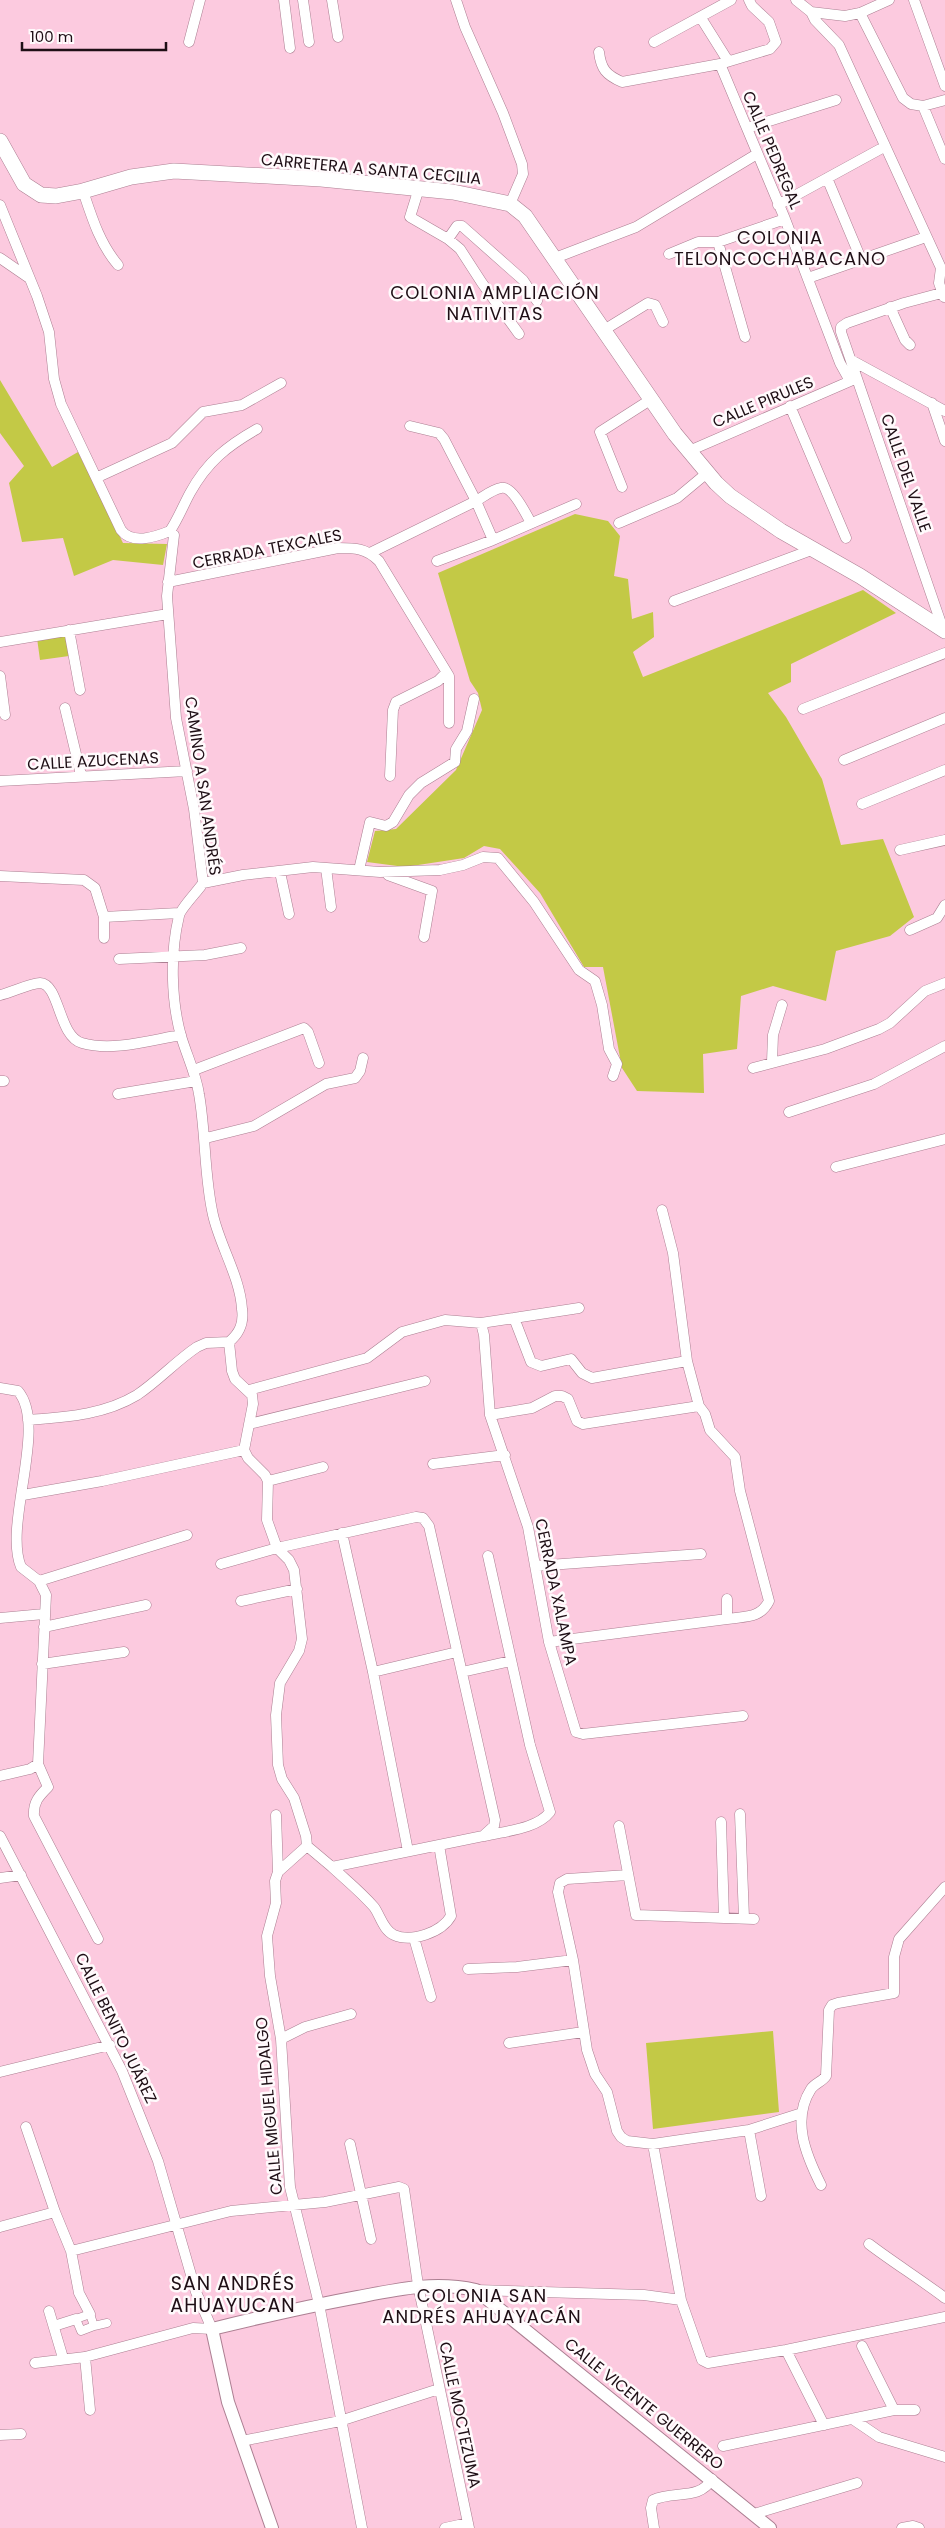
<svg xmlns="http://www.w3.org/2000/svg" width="945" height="2528" viewBox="0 0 945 2528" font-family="Poppins,sans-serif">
<rect width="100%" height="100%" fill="#fccadf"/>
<!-- green -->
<path fill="#c3c946" d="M0 380 52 467 78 452 123 543 167 544 163 565 113 560 74 576 63 538 22 542 9 483 24 466 0 433Z
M575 514 608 521 620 536 614 576 628 579 632 619 653 612 654 637 633 652 643 677 863 590 896 613 791 664V682L768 693 786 717 822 779 841 845 883 839 914 917 890 936 836 951 826 1001 773 986 741 996 737 1049 703 1054 704 1093 637 1091 622 1068 603 967H584L540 893 500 849 484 846 464 858 405 867 367 862 375 831 396 829 456 770 482 710 478 693 470 681 438 573Z
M67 634 69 656 40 660 37 638Z
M773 2031 779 2112 653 2129 646 2043Z"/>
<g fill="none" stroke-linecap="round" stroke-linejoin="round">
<!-- pedestrian casing -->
<g stroke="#ac7f92" stroke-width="9">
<path id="pedestrian" d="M90 2314 94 2326 81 2331 76 2319Z
M94 2326 107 2323"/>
</g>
<!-- minor casing -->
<g stroke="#ac7f92" stroke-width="11">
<path id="minor" d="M284 0 290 48
M303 0 309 42
M332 0 338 37
M456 0 465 27 503 113 522 164 523 174 510 204
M749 0 752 6 769 22 776 42 770 49 720 64 785 219 840 363 850 381
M796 0 811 12 845 16 860 13 889 0
M914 0 945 86
M811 12 815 20 839 45 941 268 939 283 944 297
M860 13 903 98 911 104 923 106 945 159
M701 18 728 61
M189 42 200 0
M654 42 731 0
M599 52C601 69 606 75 622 82L720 64
M923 106 945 100
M747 128 836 100
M827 178 861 259
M419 188 410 217 448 239 460 249 482 283 519 334
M83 191C92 218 100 244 118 265
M0 205 37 296 49 332 54 379 61 404 121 530C132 545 155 537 170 531L174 535 167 596 176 718 194 809 203 883C198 891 180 909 179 916 170 953 171 1000 181 1036 187 1056 196 1074 199 1094 206 1134 204 1176 213 1215 220 1246 240 1277 242 1309 244 1323 240 1333 229 1342L232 1371 235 1379 252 1395 253 1404 244 1450 248 1458 265 1475 268 1481 267 1520 277 1548 289 1560 294 1570 302 1639 299 1651 280 1683 276 1715 278 1765 282 1779 294 1798 306 1836 307 1846 278 1872 275 1881 276 1903 267 1936 270 1976 281 2039 290 2187 319 2304 362 2528
M778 205 884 147
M448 239 457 226H462L523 280 537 301
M718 242 745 337
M669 254 698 242H718L785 219
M0 258 29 278
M555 258 636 227 757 154
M808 278 926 237
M890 307 905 340 910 345
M604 330 648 303 655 305 663 322
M851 360 945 411
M932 403 945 441
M790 406 846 538
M410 426 439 433 444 439 476 501C483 497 493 489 501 488 512 485 526 514 531 523
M689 451 855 379
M98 477 172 443 203 412 242 405 281 383
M622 487 600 432 650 400
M619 523 677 498 707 473
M170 531C178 519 183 506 190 493 207 462 227 446 257 429
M370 553 476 501 493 540
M437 561 493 540 576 504
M168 582 338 548C355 548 366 548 379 561L449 676V723
M674 601 814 549
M943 629 841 332V327L847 323 904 303 945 292
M69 630 80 690
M0 642 168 614
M0 676 5 715
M65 708 81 775
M803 709 945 653
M844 760 945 718
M390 776 393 710 396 702 438 681 446 673
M0 781 187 771
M862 804 945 770
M900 850 945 840
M326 868 331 907
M359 870 370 822 386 826 393 822 409 795 421 783 455 762 456 749 467 731 474 699
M280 872 289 914
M388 875 432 891 424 937
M0 876 84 880 95 888 104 917 179 913
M203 883 243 875 313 867 380 872 440 870 463 865 483 857 498 858 534 902 579 970 595 981 602 1005 609 1049 617 1064 613 1076
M104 917V938
M910 930 937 918 945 905
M119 959 205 955 241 948
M0 995C11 993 30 983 40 983 60 984 58 1036 82 1043 112 1052 151 1040 181 1035
M772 1062 773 1035 782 1005
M753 1068 825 1049 879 1029 890 1023 925 991 945 983
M194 1070 304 1028 308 1032 319 1063
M0 1081H4
M118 1094 196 1081
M789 1112 874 1084 945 1046
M206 1138 254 1126 326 1084 355 1078 360 1071 363 1058
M836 1167 945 1139
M514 1318 579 1308
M481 1323 484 1335 490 1415 528 1527 549 1642 576 1732 583 1734 743 1716
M0 1388 18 1391C48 1426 3 1524 21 1567L39 1581 46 1595 38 1764 30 1769 0 1776
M249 1390 367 1358 402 1332 445 1320 481 1323 514 1318 531 1362 541 1366 571 1359 582 1373 592 1378 687 1361
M699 1406 705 1414 710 1430 735 1457 740 1491 769 1601C760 1619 745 1616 727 1619
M490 1415 532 1408 555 1396H562L568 1399 577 1421 583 1424 699 1406 687 1361 673 1253 662 1210
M28 1420C66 1417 104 1415 137 1395 158 1381 176 1361 197 1347L206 1343 229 1342
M249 1424 425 1381
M433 1464 505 1455
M268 1481 323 1467
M23 1495 102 1481 244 1450
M342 1533 373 1672 408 1851
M221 1564 277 1548 416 1517 423 1518 429 1526 495 1820 494 1826 483 1836 332 1867 307 1846
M535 1566 701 1554
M39 1581 187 1535
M241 1601 297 1589
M0 1618 44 1614
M44 1627 146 1605
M549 1642 727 1619V1599
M42 1664 124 1652
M373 1672 457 1652
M462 1672 510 1661
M38 1764 48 1787C39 1796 33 1802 34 1816L98 1939
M740 1814 744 1918
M276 1815 278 1872
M721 1822 724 1918
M619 1826 636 1915 754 1919
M0 1836 122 2071 158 2161 196 2292 212 2329 193 2328 85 2357 35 2363
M485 1836C505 1831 537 1829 550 1812L530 1745 488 1556
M332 1867C346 1880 361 1892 374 1907 380 1915 383 1930 394 1935 412 1943 442 1932 451 1916L439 1845
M628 1875 567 1879 560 1883 558 1892 573 1960 587 2050 595 2074 607 2092 617 2131 621 2137 627 2141 653 2144 749 2130 802 2113
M0 1878 21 1875
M414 1938 431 1997
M468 1969 517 1967 573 1960
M281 2039 305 2027 351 2014
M509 2043 583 2032
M0 2072 110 2045
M26 2127 55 2212
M749 2130 761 2196
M350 2144 371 2239
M653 2144 681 2300 702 2360 708 2363 786 2350 945 2317
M821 2185C806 2155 791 2120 811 2089 815 2083 822 2082 826 2076L829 2010 832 2005 838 2003 894 1993V1957L899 1939 945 1887
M0 2227 55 2212 71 2251 231 2211 325 2202 399 2187 404 2189 418 2285 469 2528
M869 2244C894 2263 920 2279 945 2298
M71 2251 79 2293 90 2314
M476 2290 644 2295 681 2300
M49 2311 63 2358
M54 2326 76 2319
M862 2346 894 2410
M786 2350 824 2425
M85 2357 90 2410
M854 2420 879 2437 945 2457
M0 2435 21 2434
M242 2441 340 2421 439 2389
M723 2446 894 2410H915
M754 2514 857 2483
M445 2528 468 2523
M654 2528 651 2508 653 2500C674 2490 699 2501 712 2479
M902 2528 913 2526 919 2528"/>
</g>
<!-- tertiary casing -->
<g stroke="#ac7f92" stroke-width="14">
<path id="tertiary" d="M272 2528 228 2402 212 2329C261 2317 309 2306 358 2297 399 2289 435 2281 476 2290L770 2528"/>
</g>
<!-- secondary casing -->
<g stroke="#ac7f92" stroke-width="16">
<path id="secondary" d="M0 141 24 184 41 195 56 196 83 191 131 177 174 171 321 179 453 192 510 204 525 216 675 434 716 483 730 496 781 531 860 576 945 631"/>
</g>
<!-- pedestrian -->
<use href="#pedestrian" stroke="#fff" stroke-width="8"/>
<!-- minor -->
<use href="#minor" stroke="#fff" stroke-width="10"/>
<!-- tertiary -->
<use href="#tertiary" stroke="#fff" stroke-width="12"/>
<!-- secondary -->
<use href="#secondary" stroke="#fff" stroke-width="15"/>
</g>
<g text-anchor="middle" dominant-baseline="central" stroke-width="5" stroke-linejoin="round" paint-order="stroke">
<!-- street labels -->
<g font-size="16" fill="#1e0e15" stroke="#fffafc">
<text transform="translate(772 150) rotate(67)">CALLE PEDREGAL</text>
<text transform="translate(371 169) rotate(5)">CARRETERA A SANTA CECILIA</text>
<text transform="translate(763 402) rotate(-23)">CALLE PIRULES</text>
<text transform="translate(906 473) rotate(71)">CALLE DEL VALLE</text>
<text transform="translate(267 549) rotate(-11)">CERRADA TEXCALES</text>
<text transform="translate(93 761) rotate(-3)">CALLE AZUCENAS</text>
<text transform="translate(203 786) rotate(82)">CAMINO A SAN ANDRÉS</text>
<text transform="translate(556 1592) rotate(78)">CERRADA XALAMPA</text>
<text transform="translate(116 2028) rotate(64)">CALLE BENITO JUÁREZ</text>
<text transform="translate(269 2106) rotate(-95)">CALLE MIGUEL HIDALGO</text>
<text transform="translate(644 2404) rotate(39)">CALLE VICENTE GUERRERO</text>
<text transform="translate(460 2415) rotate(78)">CALLE MOCTEZUMA</text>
</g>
<!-- neighbourhood labels -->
<g font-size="18" letter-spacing="1" fill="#1e0e15" stroke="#fffafc">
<text x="780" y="237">COLONIA<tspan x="780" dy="21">TELONCOCHABACANO</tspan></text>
<text x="495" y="292">COLONIA AMPLIACIÓN<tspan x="495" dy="21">NATIVITAS</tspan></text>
<text x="482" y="2295">COLONIA SAN<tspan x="482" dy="21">ANDRÉS AHUAYACÁN</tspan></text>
</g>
<!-- quarter labels -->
<g font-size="19" letter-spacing="1" fill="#1e0e15" stroke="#fffafc">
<text x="233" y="2283">SAN ANDRÉS<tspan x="233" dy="22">AHUAYUCAN</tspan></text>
</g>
</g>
<!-- scale -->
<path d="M22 42v8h144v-8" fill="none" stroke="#1e0e15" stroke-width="2.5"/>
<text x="30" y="42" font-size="15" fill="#1e0e15" stroke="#fffafc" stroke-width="4" paint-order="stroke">100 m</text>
</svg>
